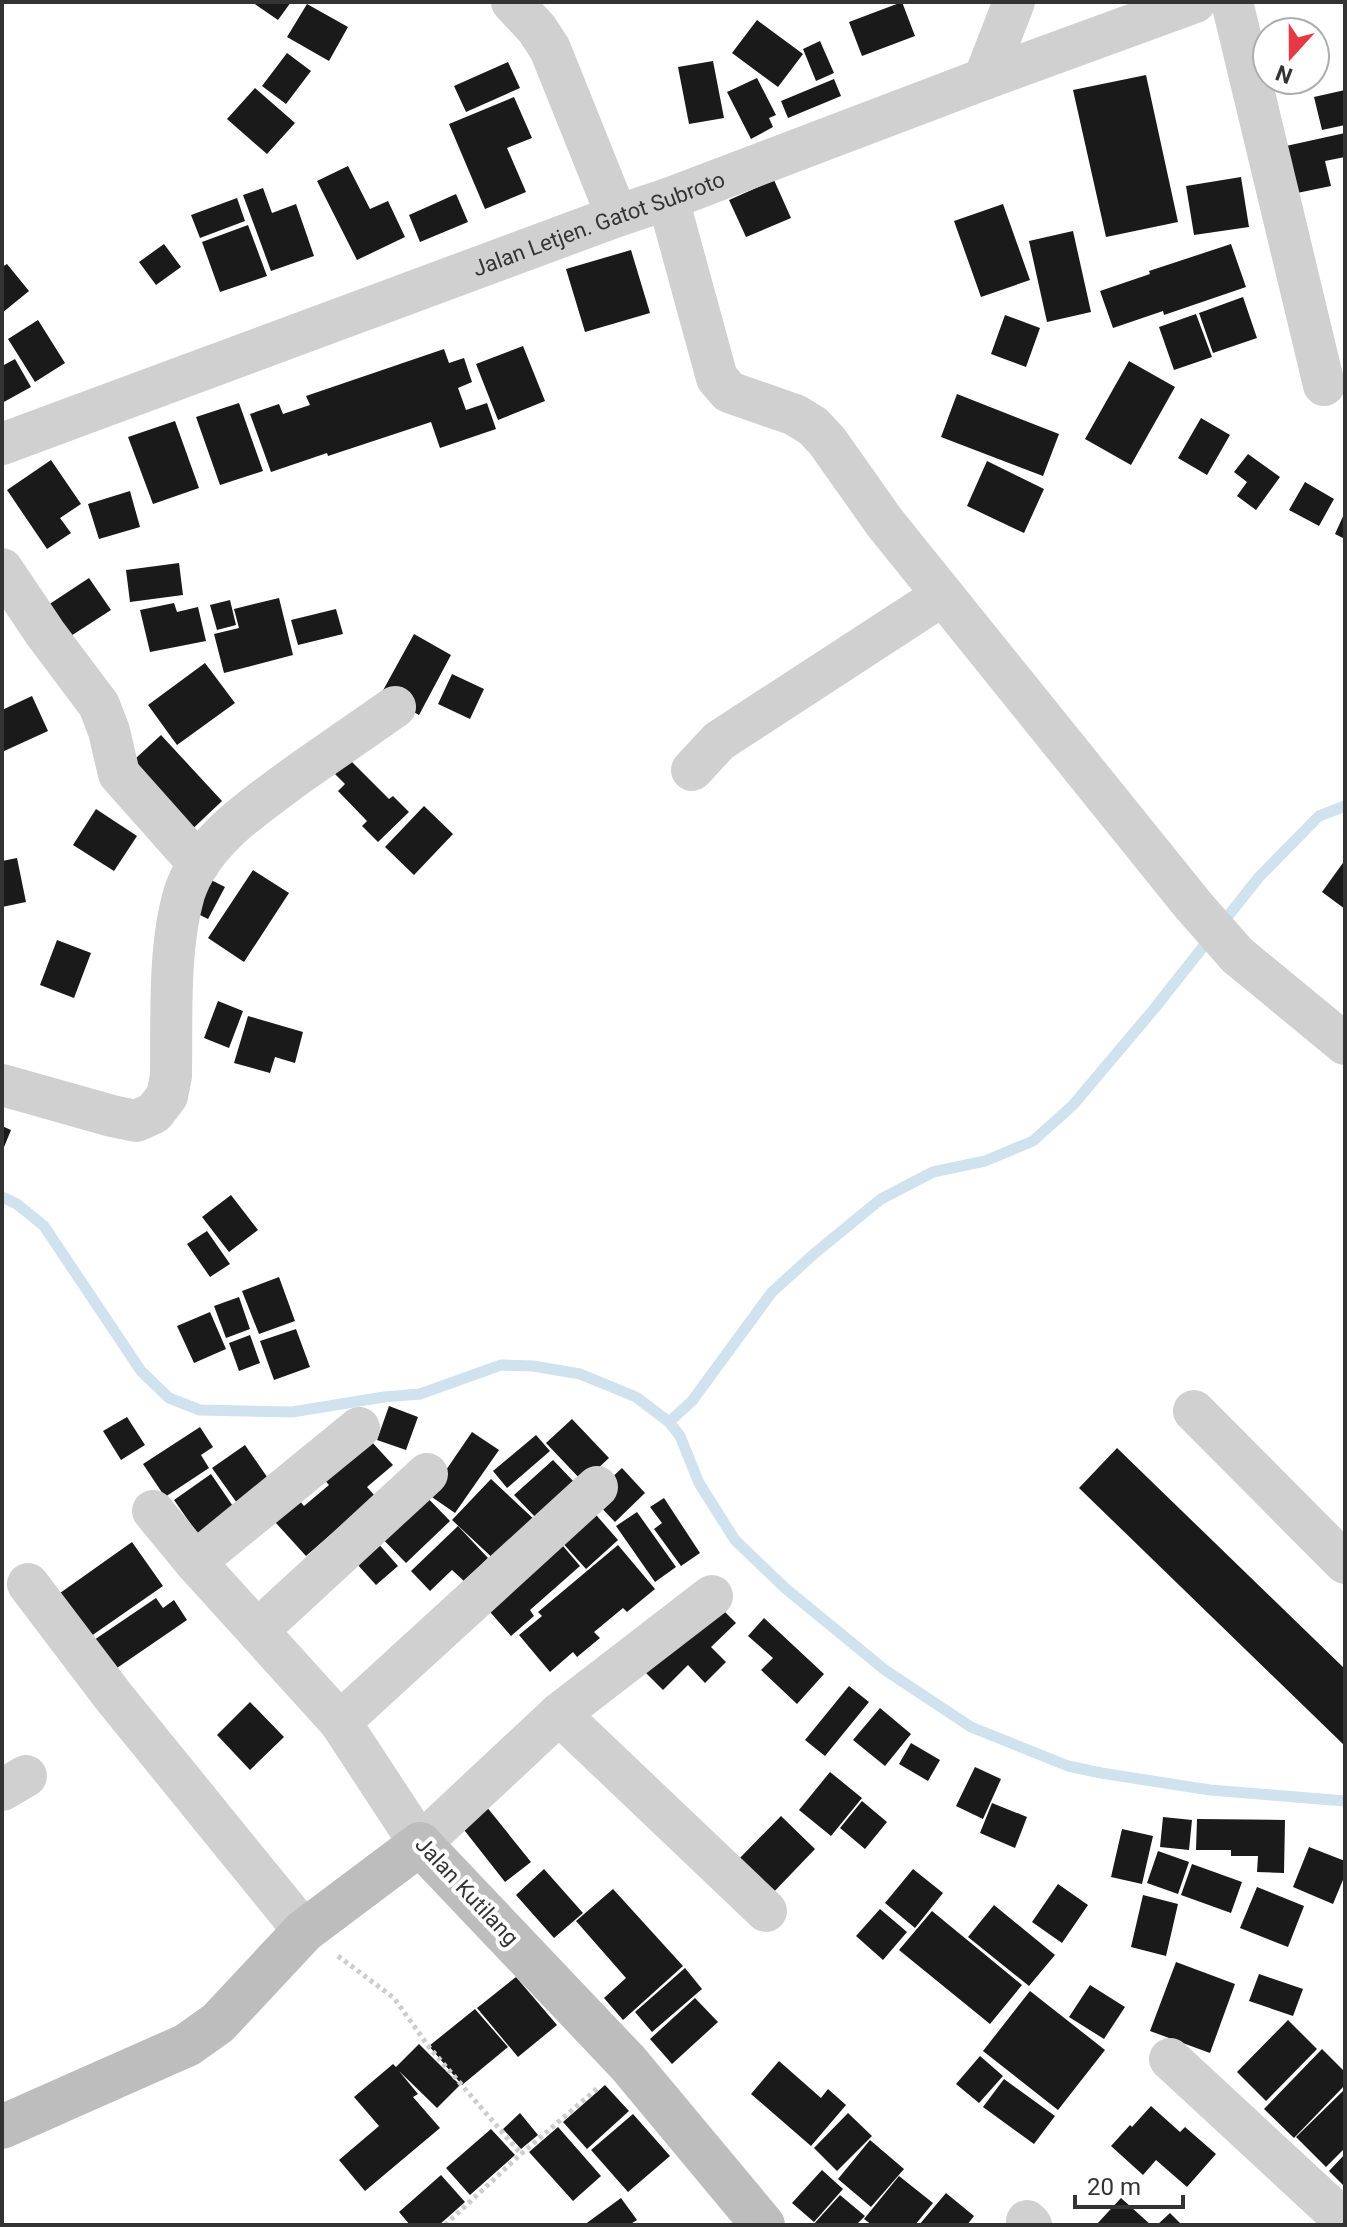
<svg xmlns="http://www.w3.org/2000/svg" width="1347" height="2227" viewBox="0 0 1347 2227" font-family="Roboto,sans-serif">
<rect width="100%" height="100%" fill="#fff"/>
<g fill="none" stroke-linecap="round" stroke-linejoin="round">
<!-- stream -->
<path stroke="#cfe2ee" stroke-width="11" d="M1221 925 1259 877 1319 816 1345 806
M2 1197 17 1204 44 1226 141 1371 169 1398 200 1410 292 1412 384 1397 420 1394 501 1365 533 1366 580 1374 636 1397 669 1422 680 1436 699 1483 735 1540 785 1588 885 1670 971 1727 1068 1766 1101 1773 1210 1790 1345 1801
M669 1422 692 1401 772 1292 815 1253 881 1199 933 1172 985 1161 1033 1141 1073 1105 1154 1009 1210 938"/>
</g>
<!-- building -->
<path fill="#1a1a1a" d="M252 2H291L278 20Z
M902 2 915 36 862 56 849 22Z
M307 4 348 27 329 61 287 37Z
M757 20 803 54 778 87 732 53Z
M820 41 834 73 816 81 803 49Z
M287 53 311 71 286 104 262 86Z
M713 61 724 118 689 124 678 67Z
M508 62 520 88 466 112 454 86Z
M1146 75 1178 222 1106 237 1073 90Z
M757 78 776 115 769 118 773 127 751 139 727 92Z
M834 79 841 96 788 118 781 101Z
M255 88 295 123 267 154 227 119Z
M1345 90V125L1322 130 1314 97Z
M514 97 532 138 507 148 526 192 485 209 449 124Z
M1345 133V157L1325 161 1331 186 1297 193 1286 146Z
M348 166 370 209 388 201 405 237 357 260 317 181Z
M1241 177 1249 227 1194 235 1186 186Z
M774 180 791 218 746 237 729 200Z
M263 188 272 213 296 204 314 256 271 271 243 195Z
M456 194 468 222 420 242 409 215Z
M237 198 245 221 200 238 191 215Z
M1003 204 1030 280 981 297 954 221Z
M248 225 267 276 220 292 202 242Z
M1073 231 1091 312 1047 322 1029 241Z
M164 244 181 267 156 285 139 262Z
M1231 244 1246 287 1164 315 1163 311 1113 328 1100 291 1150 274 1149 271Z
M631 250 650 313 585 332 566 269Z
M7 264 29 291 2 313V267Z
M1243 297 1257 338 1213 353 1199 313Z
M1196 314 1212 357 1174 370 1159 327Z
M1005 315 1040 328 1026 367 991 354Z
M38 320 65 363 35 382 8 339Z
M523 346 545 401 498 420 476 364Z
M444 349 449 363 464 358 472 382 458 388 466 410 487 403 496 429 440 448 431 422 328 456 327 453 271 472 250 414 279 404 283 414 310 405 306 396Z
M15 359 31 387 2 403V366Z
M1129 361 1175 387 1131 465 1085 439Z
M957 394 1059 434 1043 476 941 437Z
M239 403 263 471 220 485 196 417Z
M1201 418 1230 435 1207 475 1178 458Z
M175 421 199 488 153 504 128 437Z
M1248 454 1280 477 1256 510 1237 496 1247 482 1234 472Z
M51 460 81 504 60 518 71 533 47 549 7 490Z
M987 461 1044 489 1024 533 967 506Z
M1305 482 1334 499 1319 526 1289 510Z
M130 491 140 527 99 539 88 504Z
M1345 512V539L1335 534Z
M179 563 183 595 130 602 126 570Z
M89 578 111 610 60 643 39 611Z
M279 598 293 655 224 673 214 634 239 628 234 609Z
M230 600 236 625 217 630 210 605Z
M174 603 177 612 198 607 206 641 150 652 140 610Z
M336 609 343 634 298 645 291 620Z
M414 634 451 655 419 715 381 694Z
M205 663 235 703 177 745 148 705Z
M452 674 484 689 470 719 438 704Z
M32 696 48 731 2 752V710Z
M161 735 222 801 184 837 123 770Z
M350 760 389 799 393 796 409 812 378 842 362 826 367 821 338 791 345 784 335 774Z
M424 806 453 834 414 875 385 847Z
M96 809 137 836 114 871 73 845Z
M17 858 26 902 2 907V861Z
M1345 860V909L1322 892Z
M253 870 289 893 244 962 208 938Z
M205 877 225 887 208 919 188 909Z
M57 940 91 953 74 998 40 985Z
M218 1001 243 1011 229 1048 204 1038Z
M248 1016 303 1032 295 1063 275 1057 270 1073 234 1063Z
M2 1126 11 1130 2 1152Z
M231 1195 258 1230 229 1252 202 1217Z
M207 1231 230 1264 210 1277 187 1244Z
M279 1277 295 1321 259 1334 242 1291Z
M239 1297 250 1329 226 1338 214 1306Z
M210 1312 226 1349 194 1363 177 1326Z
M296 1329 310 1367 274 1380 260 1341Z
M250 1335 260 1363 239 1371 229 1343Z
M389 1406 418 1417 406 1450 377 1440Z
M127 1417 145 1445 121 1460 103 1431Z
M572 1419 609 1458 583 1482 546 1443Z
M200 1427 213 1447 201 1455 209 1468 165 1497 143 1464Z
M360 1429 393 1465 367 1487 375 1496 306 1556 265 1511 290 1489 304 1506 329 1485 315 1469Z
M472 1432 499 1450 455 1513 429 1495Z
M536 1435 550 1451 507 1488 493 1471Z
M245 1445 274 1487 242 1510 212 1468Z
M1117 1448 1345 1669V1746L1079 1488Z
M553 1460 577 1485 539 1521 514 1495Z
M622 1468 645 1493 615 1522 591 1497Z
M211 1474 239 1515 202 1540 174 1500Z
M491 1479 537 1522 498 1563 452 1520Z
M417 1487 450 1521 406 1563 373 1529Z
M664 1498 700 1553 681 1566 654 1529 662 1523 650 1507Z
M584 1501 618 1540 586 1569 551 1530Z
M637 1512 676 1567 655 1582 616 1526Z
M458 1526 488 1558 464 1581 452 1570 430 1591 411 1571Z
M369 1533 398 1566 376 1585 347 1553Z
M552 1533 580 1566 530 1610 534 1616 511 1636 477 1597Z
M132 1542 163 1586 84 1641 53 1598Z
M618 1545 655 1589 627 1612 623 1608 594 1632 600 1638 577 1657 573 1652 550 1672 519 1635 542 1616 538 1612Z
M156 1598 163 1608 174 1600 187 1620 114 1670 94 1640Z
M712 1599 736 1623 711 1647 726 1662 705 1683 688 1665 663 1690 641 1668Z
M764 1618 824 1674 797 1704 761 1670 773 1658 748 1636Z
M849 1686 869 1702 825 1756 805 1740Z
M250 1702 284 1737 250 1770 217 1735Z
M880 1708 911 1734 885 1766 853 1740Z
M911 1743 940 1760 928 1781 899 1764Z
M975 1767 1001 1779 983 1819 956 1806Z
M830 1772 862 1798 831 1836 799 1810Z
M862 1801 887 1822 865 1849 840 1828Z
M992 1803 1027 1817 1015 1848 980 1833Z
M486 1806 531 1862 505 1882 461 1826Z
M781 1816 815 1849 769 1897 735 1863Z
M1163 1817 1192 1820 1189 1850 1160 1847Z
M1197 1819 1285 1820 1284 1873 1257 1872 1258 1856H1231V1850H1196Z
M1122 1829 1153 1836 1142 1884 1111 1877Z
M1309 1847 1345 1861V1875L1333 1904 1293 1887Z
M1158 1851 1189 1862 1178 1894 1147 1883Z
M1192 1864 1242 1882 1231 1913 1181 1895Z
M544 1869 583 1913 554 1938 516 1895Z
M913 1869 943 1893 915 1928 885 1903Z
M1058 1884 1088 1905 1062 1943 1032 1922Z
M1257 1887 1304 1906 1288 1947 1240 1928Z
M613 1889 683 1966 623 2020 604 1998 626 1978 576 1921Z
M1143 1895 1178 1904 1166 1956 1131 1947Z
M994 1905 1055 1955 1029 1986 968 1937Z
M880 1909 907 1932 883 1960 856 1936Z
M932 1911 1022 1985 990 2024 899 1950Z
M1176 1962 1235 1984 1210 2053 1150 2031Z
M685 1968 702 1989 652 2032 635 2012Z
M1259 1974 1303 1989 1293 2016 1249 2001Z
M516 1977 557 2025 518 2057 477 2008Z
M1090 1985 1125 2007 1104 2039 1069 2017Z
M1030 1991 1105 2050 1058 2110 983 2051Z
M695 1998 718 2022 672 2064 650 2039Z
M475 2009 508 2047 462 2085 429 2046Z
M1288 2020 1317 2049 1266 2101 1237 2072Z
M419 2044 460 2085 437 2108 399 2071 418 2094 413 2097 440 2128 365 2191 339 2160 379 2126 354 2097 393 2064 396 2067Z
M1322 2049 1345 2072V2085L1294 2138 1264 2109Z
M980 2056 1003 2076 979 2103 956 2084Z
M779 2061 821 2098 828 2089 846 2105 811 2146 751 2094Z
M1004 2079 1055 2116 1034 2144 983 2107Z
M605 2085 629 2111 587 2149 563 2122Z
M1345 2089V2148L1326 2167 1296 2137Z
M1151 2106 1180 2132 1185 2127 1216 2154 1187 2187 1156 2160 1143 2175 1111 2146 1130 2125 1132 2127Z
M520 2113 538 2135 521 2149 503 2129Z
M848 2113 872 2136 837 2171 814 2148Z
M633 2114 670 2156 628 2192 591 2150Z
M558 2127 601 2176 573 2201 529 2152Z
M491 2129 515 2155 470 2195 446 2168Z
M870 2140 904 2169 871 2207 838 2179Z
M1345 2154V2187L1329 2171Z
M822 2170 843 2189 814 2222 792 2203Z
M441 2175 465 2202 439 2225H410L399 2212Z
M899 2176 933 2203 915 2225H872L864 2219Z
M946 2193 974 2216 967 2225H919Z
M840 2195 865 2216 856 2225H813Z
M621 2198 637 2220 629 2225H584Z
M1121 2198 1151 2225H1096Z
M1170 2213 1182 2225H1157Z"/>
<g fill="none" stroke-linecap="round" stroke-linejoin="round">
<!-- path -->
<path stroke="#cdcdcd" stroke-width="5" stroke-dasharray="4 4" stroke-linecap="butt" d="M338 1956 394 1998 429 2047 521 2154
M445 2225 521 2154 599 2087"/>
<!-- street -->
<g stroke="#d0d0d0" stroke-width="42">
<path d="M512 2 537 29 550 49 617 216"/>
<path d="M1232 2 1324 385"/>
<path d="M984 79 1014 2"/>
<path d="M668 199 717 378 729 392 795 415 813 426 827 441 885 523 1193 905 1237 955 1345 1044"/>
<path id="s1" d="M2 444 617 216 668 199 984 79 1195 2"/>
<path d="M2 569 45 633 99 705 109 731 119 774 199 864"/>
<path d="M692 770 719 741 943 595"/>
<path d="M2 1085 112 1116 136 1121 154 1113 167 1096 171 1076C172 1019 168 949 184 894 201 840 257 805 300 773 332 751 363 729 395 707"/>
<path d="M1194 1411 1345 1563"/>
<path d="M153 1511 195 1562 340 1722 420 1844 559 1714 712 1596"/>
<path d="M195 1562 359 1428"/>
<path d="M28 1584 113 1696 304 1931"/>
<path d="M258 1630 427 1474"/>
<path d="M559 1714 766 1911"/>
<path d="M340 1722 597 1487"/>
<path d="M2 1790 26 1776"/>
<path d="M1170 2059 1345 2221"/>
<path d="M1027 2221 1031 2225"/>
</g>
<!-- secondary -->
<path stroke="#bdbdbd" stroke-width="44" d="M2 2127 187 2045 218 2023 304 1931 420 1844 628 2063 763 2225"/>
</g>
<g text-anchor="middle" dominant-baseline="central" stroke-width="8" stroke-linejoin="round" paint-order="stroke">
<!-- street labels -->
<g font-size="22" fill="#333" stroke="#fff">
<text stroke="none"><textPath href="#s1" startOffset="636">Jalan Letjen. Gatot Subroto</textPath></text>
<text transform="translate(467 1891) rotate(47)">Jalan Kutilang</text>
</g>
</g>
<!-- border -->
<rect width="1347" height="2227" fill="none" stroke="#333333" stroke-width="8"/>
<!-- north arrow -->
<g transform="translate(1291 56) rotate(201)"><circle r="38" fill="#ffffff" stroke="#adadad" stroke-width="2"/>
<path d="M0-6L14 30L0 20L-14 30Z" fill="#e63946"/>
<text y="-12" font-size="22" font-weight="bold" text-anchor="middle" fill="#333333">N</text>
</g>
<!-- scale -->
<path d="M1075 2195v12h108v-12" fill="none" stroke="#333333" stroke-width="4"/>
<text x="1087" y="2195" font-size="24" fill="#333333" stroke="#ffffff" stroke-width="6" paint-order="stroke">20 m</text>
</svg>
